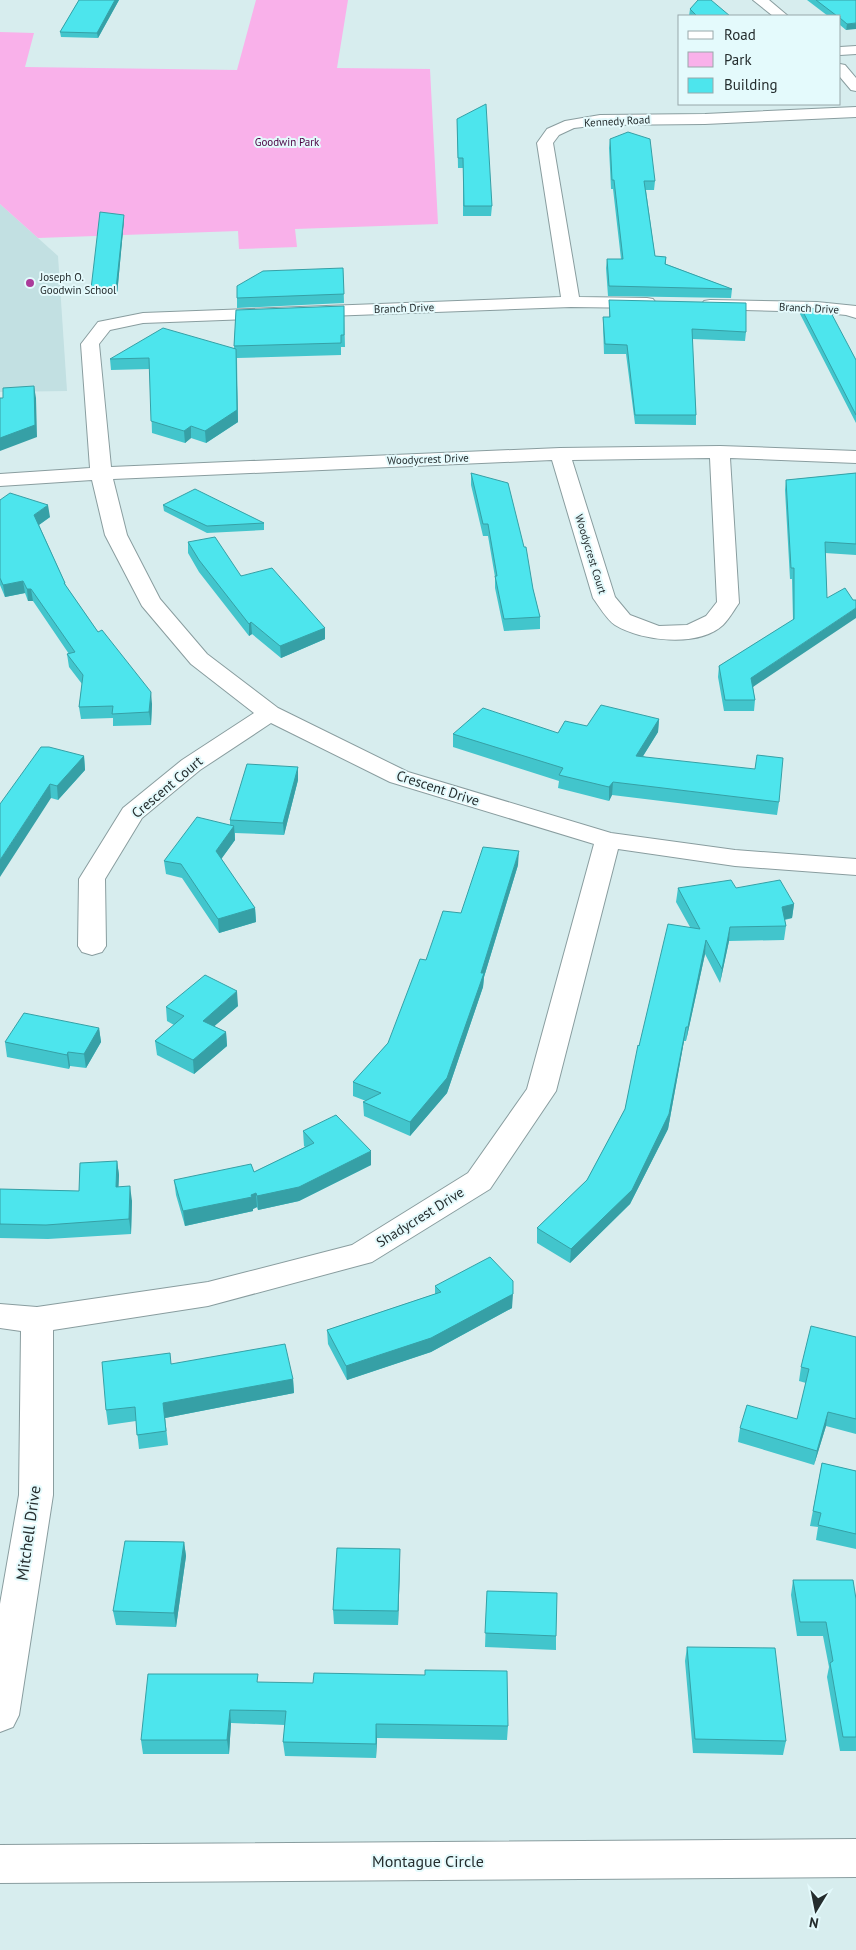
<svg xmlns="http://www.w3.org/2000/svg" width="856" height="1950" viewBox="0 0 856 1950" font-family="'PT Sans',sans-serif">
<rect width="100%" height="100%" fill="#d7edee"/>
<!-- built -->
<path fill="#c2e0e2" d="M0 204 58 256 67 391 0 392Z"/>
<!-- green -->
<path fill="#f9b1ea" d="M256 0H348L337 68 430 69 438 224 295 229 297 247 239 249 238 231 38 238 0 204V32L34 33 25 67 237 70Z"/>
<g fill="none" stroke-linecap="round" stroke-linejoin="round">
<!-- minor casing -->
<g stroke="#899d9f" stroke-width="2">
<path id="minor" d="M753 0H769L788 16H773Z
M856 46V54L840 55V47Z
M840 64 845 65 856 78V91L851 90 840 77Z
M856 107V117L705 124 600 125 574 128 559 135 553 143 579 297 647 298 653 299 656 303 653 307 647 308 571 307 143 323 110 330 99 344 111 467 560 448 720 446 856 451V463L730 458 739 603C734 610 729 619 723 625 698 648 641 641 615 625 607 620 599 606 593 598L552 460 113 479 127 535 160 599 207 654 278 708 408 772 611 833 735 850 856 859V875L735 866 618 849 556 1091 490 1189 372 1262 208 1306 53 1330V1495L19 1715 13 1727 0 1732V1604L19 1495 21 1331 0 1328V1304L37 1307 208 1282 352 1245 468 1173 527 1089 594 844 390 782 271 723 200 770 142 818 105 879 106 946 102 952 92 955 82 952 78 946 79 879 123 808 182 760 254 713 191 664 142 606 105 535 92 480 0 486V474L90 468 81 344 98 322 143 313 561 297 537 143 547 129 565 121 600 115 705 114ZM710 458 717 602 706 616 687 625 659 626 630 615 615 597 572 460Z
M710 300 817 302 856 306V318L846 315 817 312 704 309 701 305 704 301Z
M856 1839V1877L0 1883V1845Z"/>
</g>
<!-- minor -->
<use href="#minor" fill="#fff" fill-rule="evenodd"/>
</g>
<!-- wall -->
<path fill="#42c5cc" d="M79 0H119L98 38 61 37 60 32Z
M807 0H856L846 30 840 25V16H828Z
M690 9 730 16H689Z
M457 119 492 206 491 216H463V168H458Z
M610 139 655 181 654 190H646L655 256 666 257V264L732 289 731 298 608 296 606 268 607 259H621L613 189H611L609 148Z
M124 220 117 295H91V289Z
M343 268 344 303 237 308V298Z
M609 300 746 332 745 341 692 339 696 415V425L635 424 626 354H604L603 326V317H609Z
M344 306 345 347H341V355L237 358 238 422 206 443 191 438 185 443 152 433 150 369 111 370 110 359 234 348 236 310Z
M801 308 856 360V423L800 314Z
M471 473 533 589 540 617V629L504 631 495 588V577L488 536H483L471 485Z
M856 473V555L825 553 827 598 753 687 755 700 754 711H724L718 677 719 666 793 620 792 579H790L785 490 786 480Z
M0 500 50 517 39 525 65 583 66 586 98 632 152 704 151 725 113 726V718L81 719 79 707 82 684 69 667 67 654H69L33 601H28L25 593 5 597 0 585Z
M163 505 264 523V530L207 533 164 511Z
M188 542 325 628V639L281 658 252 634 249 636 199 572 188 553Z
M659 719 658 732 643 756 779 802 777 815 612 795 609 801 558 788 559 781 453 747V734L558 733 587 726Z
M84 756 85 770 58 800 51 798 0 804Z
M298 767V780L284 835 235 833V840L221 859 255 908 256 922 219 933 182 878 166 874 164 861 230 825V820Z
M518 865 484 977 483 987 447 1093 410 1136 364 1116 363 1102 366 1101 353 1096V1082L388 1043 426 960 461 913Z
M678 888H736L794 904 792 918 785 920 786 926 784 940 729 941 720 983 705 954 686 1041H684L668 1129 630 1204 570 1263 537 1243V1228L587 1180 625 1109 639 1046 690 927 676 902Z
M238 1006 214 1026 226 1032 227 1046 194 1074 157 1055 155 1041 174 1025 167 1021 166 1007Z
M99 1028 101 1042 86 1068 70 1066 69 1069 7 1057 5 1042Z
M303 1131 371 1165 299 1201 258 1210 257 1207 253 1209V1211L185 1226 176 1195 174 1180 254 1172 305 1147 304 1146Z
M117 1161 119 1175 118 1187 132 1201 131 1234 48 1239 0 1238V1189L79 1191Z
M435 1286 512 1308 431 1352 347 1380 328 1344 327 1330 435 1294Z
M856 1337V1434L826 1426 814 1465 738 1442 740 1428 797 1419 806 1383 799 1381 801 1367Z
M172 1364 293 1379 294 1393 165 1418 168 1445 139 1449 136 1421 108 1425 106 1410Z
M822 1463 856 1471V1549L816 1540 818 1527 810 1526Z
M184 1542 186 1556 176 1627 116 1625 113 1611Z
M400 1564 398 1625 334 1624 333 1610Z
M793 1580 856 1599V1751H840L827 1677 829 1667 823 1636H797L791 1595Z
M487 1591 556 1636V1650L485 1647Z
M687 1647 786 1741 783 1755 693 1753 685 1661Z
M258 1682 508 1726 507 1740 377 1738 376 1758 285 1756 283 1742 285 1725 231 1723 229 1754H143L141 1740Z"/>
<!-- shaded-wall -->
<path fill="#36a0a6" d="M115 0H119L98 38 97 33Z
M856 23V29L846 30 847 24Z
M124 215V220L117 295 116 289Z
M236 349 238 422 206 443 205 431Z
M34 386 36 398 37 437 0 451V438Z
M191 426V438L185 443 184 431Z
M48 505 50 517 36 527 34 515Z
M23 581 25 593 5 597 3 585Z
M27 589H31L33 601H28Z
M856 608V618L750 689 751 678Z
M251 622 252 634 249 636V624Z
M325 628V639L281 658 280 646Z
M151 692 152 704 151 725 149 712Z
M659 719 658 732 635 769 636 756Z
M84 756 85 770 58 800 57 786Z
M298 767V780L284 835 283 823Z
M613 782 612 795 609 801V787Z
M50 784 51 798 0 877V860Z
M234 826 235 840 217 865 216 851Z
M519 851 518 865 484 977 483 987 447 1093 410 1136V1122L481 973Z
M794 904 792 918 780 920 782 907Z
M255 908 256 922 219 933 218 919Z
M730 927 729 941 720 983 722 969Z
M706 940 705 954 686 1041 688 1027Z
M237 991 238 1006 204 1035 203 1021Z
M686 1027 684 1041 668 1129 630 1204 570 1263 571 1249Z
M99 1028 101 1042 86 1068 84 1054Z
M226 1032 227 1046 194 1074 193 1060Z
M68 1052 70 1066 69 1069 67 1055Z
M371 1151V1165L299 1201 258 1210 257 1196Z
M117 1161 119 1175 118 1202 116 1187Z
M130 1186 132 1201 131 1234 129 1219Z
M256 1193 257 1207 253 1209V1211L185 1226 183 1211Z
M513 1294 512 1308 431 1352 347 1380 346 1366Z
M293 1379 294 1393 165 1418 168 1445 163 1403Z
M828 1412 826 1426 814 1465 817 1451Z
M184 1542 186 1556 176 1627 174 1613Z
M400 1549V1564L398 1625V1611Z
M230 1710 231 1723 229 1754 227 1740Z
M376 1724 377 1738 376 1758Z"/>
<!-- building -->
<path fill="#4de5ed" stroke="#36a0a6" d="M79 0H115L97 33 60 32Z
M698 0H711L730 16H697L690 9Z
M816 0H856V23L847 24 840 18V16H837Z
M486 104 492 206H464L463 158H458L457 119Z
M628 132 650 139 655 181H644L655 256 666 257 665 264 732 289 609 286 607 259H623L614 180H612L610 139Z
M100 212 124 215 116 289H91Z
M343 268 344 294 237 298V286L263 271Z
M609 300 746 303V332L692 329 696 415H635L627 345 605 344 603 317H610Z
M344 306V335H341V343L234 346 236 310Z
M801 308 829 309 856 360V415Z
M163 328 236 349 237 410 205 431 191 426 184 431 151 421 149 358 110 359Z
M34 386 35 425 0 438V398H3V388Z
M471 473 508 483 524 547H526L533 589 540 617 504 619 495 576H497L488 524H483Z
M856 473V544L825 542 827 598 845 588 853 600H856V608L751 678 755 700H725L719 666 794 619V568H791L786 480Z
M195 489 264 523 207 526 163 505Z
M10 493 48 505 34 515 65 583H64L98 632 102 630 151 692 149 712 112 714 113 706 79 707 83 675 67 654 75 652 31 589H27L23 581 3 585 0 578V500Z
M215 537 241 576 272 568 325 628 280 646 251 622 249 624 199 560 188 542Z
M601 705 659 719 636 756 755 769 757 755 783 758 779 802 613 782 609 787 559 775 563 768 453 734 483 708 558 733 565 721 587 726Z
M41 747H49L84 756 57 786 50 784 0 860V804Z
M247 764 298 767 283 823 230 820Z
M197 817 234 826 216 851 255 908 218 919 181 864 164 861Z
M483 847 519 851 481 973H484L447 1078 410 1122 363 1102 381 1093 353 1082 388 1043 420 959 426 960 443 911 461 913Z
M731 880 736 888 780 880 794 904 782 907 786 926 730 927 722 969 706 940 688 1027H686L669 1114 632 1190 571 1249 537 1228 587 1180 625 1109 638 1045 639 1046 668 924 700 929 678 888Z
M205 975 237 991 203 1021 226 1032 193 1060 155 1041 184 1016 166 1007Z
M24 1013 99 1028 84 1054 68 1052 67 1055 5 1042Z
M336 1115 371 1151 299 1187 257 1196 256 1193 251 1195 252 1197 183 1211 174 1180 251 1164 254 1172 314 1143 303 1131Z
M117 1161 116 1187 130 1186 129 1219 46 1225 0 1224V1189L79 1191 80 1163Z
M490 1257 513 1281V1294L431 1338 346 1366 327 1330 441 1292 435 1286Z
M811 1326 856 1337V1419L828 1412 817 1451 740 1428 747 1405 797 1419 809 1369 801 1367Z
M285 1344 293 1379 163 1403 166 1431 137 1435 135 1407 106 1410 102 1362 170 1353 171 1364Z
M822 1463 856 1471V1534L818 1525 821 1513 813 1511Z
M125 1541 184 1542 174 1613 113 1611Z
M337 1548 400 1549 398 1611 333 1610Z
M793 1580H853L856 1599V1737H843L830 1663 833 1661 826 1622H800Z
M487 1591 557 1593 556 1636 485 1633Z
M687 1647 775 1648 786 1741 695 1739Z
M425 1670 507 1671 508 1726 376 1724V1744L283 1742 286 1711 230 1710 227 1740H141L148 1674H258L257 1682 313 1683 314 1673 425 1675Z"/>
<!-- markers -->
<circle fill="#ab3c9a" stroke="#e4fafc" stroke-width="2" cx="30" cy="283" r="5"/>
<g text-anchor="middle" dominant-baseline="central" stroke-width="4" stroke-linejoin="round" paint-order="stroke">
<!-- far-street labels -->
<g font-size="11" fill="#252d2e" stroke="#e4fafc">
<text transform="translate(617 121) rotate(-3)">Kennedy Road</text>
<text transform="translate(404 308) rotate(-2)">Branch Drive</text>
<text transform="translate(809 308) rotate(3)">Branch Drive</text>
<text transform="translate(428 459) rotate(-2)">Woodycrest Drive</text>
<text transform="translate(591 554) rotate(73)">Woodycrest Court</text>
</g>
<!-- far-park labels -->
<g font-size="11" fill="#4c0343" stroke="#e4fafc">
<text x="287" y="142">Goodwin Park</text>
</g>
<!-- far-poi labels -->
<g font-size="11" fill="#252d2e" stroke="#e4fafc" text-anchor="start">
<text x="40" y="277">Joseph O.<tspan x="40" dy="13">Goodwin School</tspan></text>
</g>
<!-- street labels -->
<g font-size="14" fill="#252d2e" stroke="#e4fafc">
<text transform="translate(167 787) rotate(-40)">Crescent Court</text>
<text transform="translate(438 788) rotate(18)">Crescent Drive</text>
<text transform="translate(420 1217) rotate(-32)">Shadycrest Drive</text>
</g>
<!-- near-street labels -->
<g font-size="16" fill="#252d2e" stroke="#e4fafc">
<text transform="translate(28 1533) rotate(-82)">Mitchell Drive</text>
<text x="428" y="1861">Montague Circle</text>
</g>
</g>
<!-- legend -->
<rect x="678" y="15" width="162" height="90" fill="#e4fafc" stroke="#98a8aa"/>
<rect x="688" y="31" width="25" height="8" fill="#ffffff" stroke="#98a8aa"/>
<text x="724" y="40" font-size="15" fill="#252d2e">Road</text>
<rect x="688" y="52" width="25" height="15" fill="#f9b1ea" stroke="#98a8aa"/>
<text x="724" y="65" font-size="15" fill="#252d2e">Park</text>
<rect x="688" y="78" width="25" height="15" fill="#4de5ed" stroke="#98a8aa"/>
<text x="724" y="90" font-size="15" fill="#252d2e">Building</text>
<!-- north arrow -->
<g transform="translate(816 1910) rotate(190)" stroke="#e4fafc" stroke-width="4" paint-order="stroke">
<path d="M0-4L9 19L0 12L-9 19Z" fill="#252d2e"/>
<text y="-8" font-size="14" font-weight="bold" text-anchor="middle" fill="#252d2e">N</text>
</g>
</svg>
